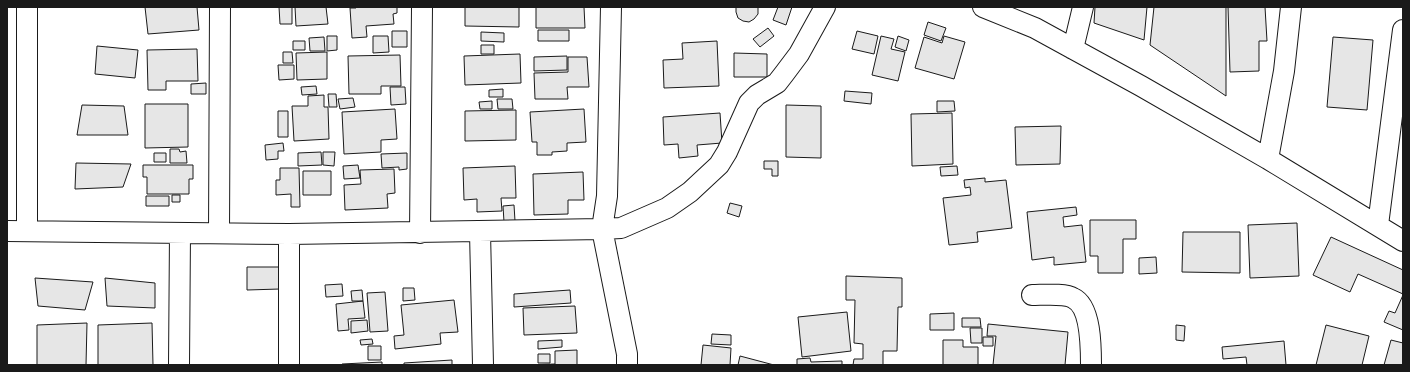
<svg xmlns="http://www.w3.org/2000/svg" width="1410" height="372" viewBox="0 0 1410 372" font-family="Barlow,sans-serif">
<rect width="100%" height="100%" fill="#fff"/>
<!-- building -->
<path fill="#e6e6e6" stroke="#1a1a1a" d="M145 7H197L199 30 148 34Z
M279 7H292V24H280Z
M295 7H326L328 24 296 26Z
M356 7H397V13L393 14 394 24 366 26 367 37 352 38 350 8H356Z
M465 7H519V27L465 26Z
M536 7H584L585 28H536Z
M736 7H758V14L754 19 749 22 743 21 738 18 736 12Z
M778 7H792L786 25 773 20Z
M1095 7H1147L1144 40 1094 23Z
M1154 7H1226V96L1150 45Z
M1228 7H1265L1267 41H1259V71L1230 72Z
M928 22 946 28 941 41 924 35Z
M768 28 774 36 760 47 753 39Z
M538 30H569V41H538Z
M392 31H407V47H392Z
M857 31 878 36 874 54 852 49Z
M481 32 504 33V42L481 41Z
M327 36H337V50L327 51Z
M373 36H388L389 52 373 53Z
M881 36 894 39 891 49 905 52 898 81 872 75Z
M898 36 909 40 906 51 895 47Z
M944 36 965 42 954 79 915 68 924 37 942 43Z
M324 37 325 51H310L309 38Z
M1333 37 1373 40 1367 110 1327 107Z
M293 41H305V50H293Z
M717 41 719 86 664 88 663 60 683 59 682 43Z
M481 45H494V54H481Z
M97 46 138 50 135 78 95 74Z
M197 49 198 81H166V90H148L147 50Z
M283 52H292L293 63H283Z
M327 52V79L297 80 296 53Z
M734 53 767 54V77H734Z
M520 54 521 83 465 85 464 56Z
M400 55 401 86H381V94H349L348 56Z
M567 56V70L534 71V57Z
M568 57H587L589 87H567L568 99H535L534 73 568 72Z
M278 65H294V79L279 80Z
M206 83V94H191V84Z
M316 86 317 94 302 95 301 87Z
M390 87H405L406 104 391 105Z
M503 89V97H489V90Z
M845 91 872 93 871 104 844 101Z
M328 94H336L337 107H329Z
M324 95V107H328L329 139 294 141 292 106H308V96Z
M353 98 355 107 340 109 338 99Z
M497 99H512L513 109H498Z
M492 101V109H480L479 102Z
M937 101H954L955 111 937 112Z
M145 104H188V147L145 148Z
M82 105 124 106 128 135H77Z
M786 105 821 106V158L786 157Z
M395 109 397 139 381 140V152L344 154 342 112Z
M584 109 586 142 567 143V151L552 152V155H537V142H532L530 112Z
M516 110V140L465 141V111Z
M278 111H288V137H278Z
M720 113 722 143 697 145 698 156 679 158 678 144 664 145 663 117Z
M952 113 953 164 912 166 911 114Z
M1061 126 1060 164 1016 165 1015 127Z
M283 143 284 151H278V159L266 160 265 145Z
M170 149H179L180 152 186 151 187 163H170Z
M321 152 322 165 298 166V153Z
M323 152H335L334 166 323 165Z
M154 153H166V162H154Z
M407 153V169L399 170V167L382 168 381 154Z
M764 161H778V176H772V169H764Z
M76 163 131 164 123 187 75 189Z
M143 165H193V179H189V194H147V177H143Z
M358 165 360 178 344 179 343 166Z
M515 166 516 198H501L502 211 477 212V199L464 200 463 168Z
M957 166 958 175 941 176 940 167Z
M280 168H299L300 207H291V194L276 195V180H280Z
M394 169 395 193 387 194 388 208 345 210 344 185 361 184 360 170Z
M303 171H331V195H303Z
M583 172 584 200H568V214L534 215 533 174Z
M985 178V182L1006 180 1012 228 977 232 978 242 949 245 943 198 971 195 970 187 965 188 964 180Z
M172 195H180V202H172Z
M146 196H169V206H146Z
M730 203 742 206 739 217 727 213Z
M514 205 515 221 504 222 503 206Z
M1076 207 1077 215 1063 217 1064 227 1082 225 1086 262 1054 265V257L1032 260 1027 212Z
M1090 220H1136V239H1123V273H1098V256H1090Z
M1297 223 1299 276 1250 278 1248 225Z
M1183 232H1240V273L1182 272Z
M1331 237 1403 270V294L1358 274 1350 292 1313 275Z
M1156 257 1157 273 1139 274V258Z
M247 267H281L280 289 247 290Z
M846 276 902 278V307H898L897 351H883V365H853L854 359H863V344L854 343 855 300H846Z
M35 278 93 282 85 310 38 306Z
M105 278 155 283V308L107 306Z
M342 284 343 296 326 297 325 285Z
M403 288H414L415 300 403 301Z
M362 290 363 301H352L351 291Z
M570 290 571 303 514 307V294Z
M385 292 388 331 370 332 367 293Z
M1403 295V330L1384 322 1389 311 1395 313Z
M454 300 458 332 440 333 441 344 395 349 394 336 404 335 401 305Z
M363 301 365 318 348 319 349 330 338 331 336 304Z
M575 306 577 333 524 335 523 308Z
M847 312 851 351 802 357 798 317Z
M954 313V330H930V314Z
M962 318H980L981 327H962Z
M367 320 368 331 351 333V321Z
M87 323 86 365H37V325Z
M152 323 153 365H98V325Z
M988 324 1068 332 1065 365H993L996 336H987Z
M1176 325 1185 326 1184 341 1176 340Z
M1326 325 1369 336 1362 365H1316Z
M970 328H982V343H971Z
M712 334 731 335V345L711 344Z
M983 337H993V346H983Z
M372 339 373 344 361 345 360 340Z
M562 340V347L538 349V341Z
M943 340H963V347H978V365H943Z
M1391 340 1403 343V365H1384Z
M1284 341 1286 365H1247L1246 357 1223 359 1222 347Z
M703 345 731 348 730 365H701Z
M368 346H381V360H368Z
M577 350V365H523L555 364V351Z
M538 354H550V363H538Z
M740 356 774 365H738Z
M810 358 811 362 842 361V365H797V359Z
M452 360V365H404V363Z
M382 362V365H342V364Z"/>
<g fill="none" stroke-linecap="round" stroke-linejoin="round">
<!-- minor casing -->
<g stroke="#1a1a1a" stroke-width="22">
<path id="minor" d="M983 7 1035 28 1141 86 1268 159 1403 241
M1073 49 1083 7
M1268 159 1284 71 1291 7
M1378 225 1403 30
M7 231 289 234 602 229 607 196 611 7
M27 231V7
M480 232 483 365
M219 233 220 7
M420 233 422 7
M1032 295C1043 295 1065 293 1073 298 1091 306 1091 347 1091 365
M179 365 180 233
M289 365V234
M627 365V354L602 229 621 228 667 208 690 192 719 165 727 152 749 103 757 95 777 83 784 74 799 54 825 7"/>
</g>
<!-- minor -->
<use href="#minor" stroke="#fff" stroke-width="20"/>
</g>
<!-- border -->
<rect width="1410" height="372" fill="none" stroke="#1a1a1a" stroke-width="16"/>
</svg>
